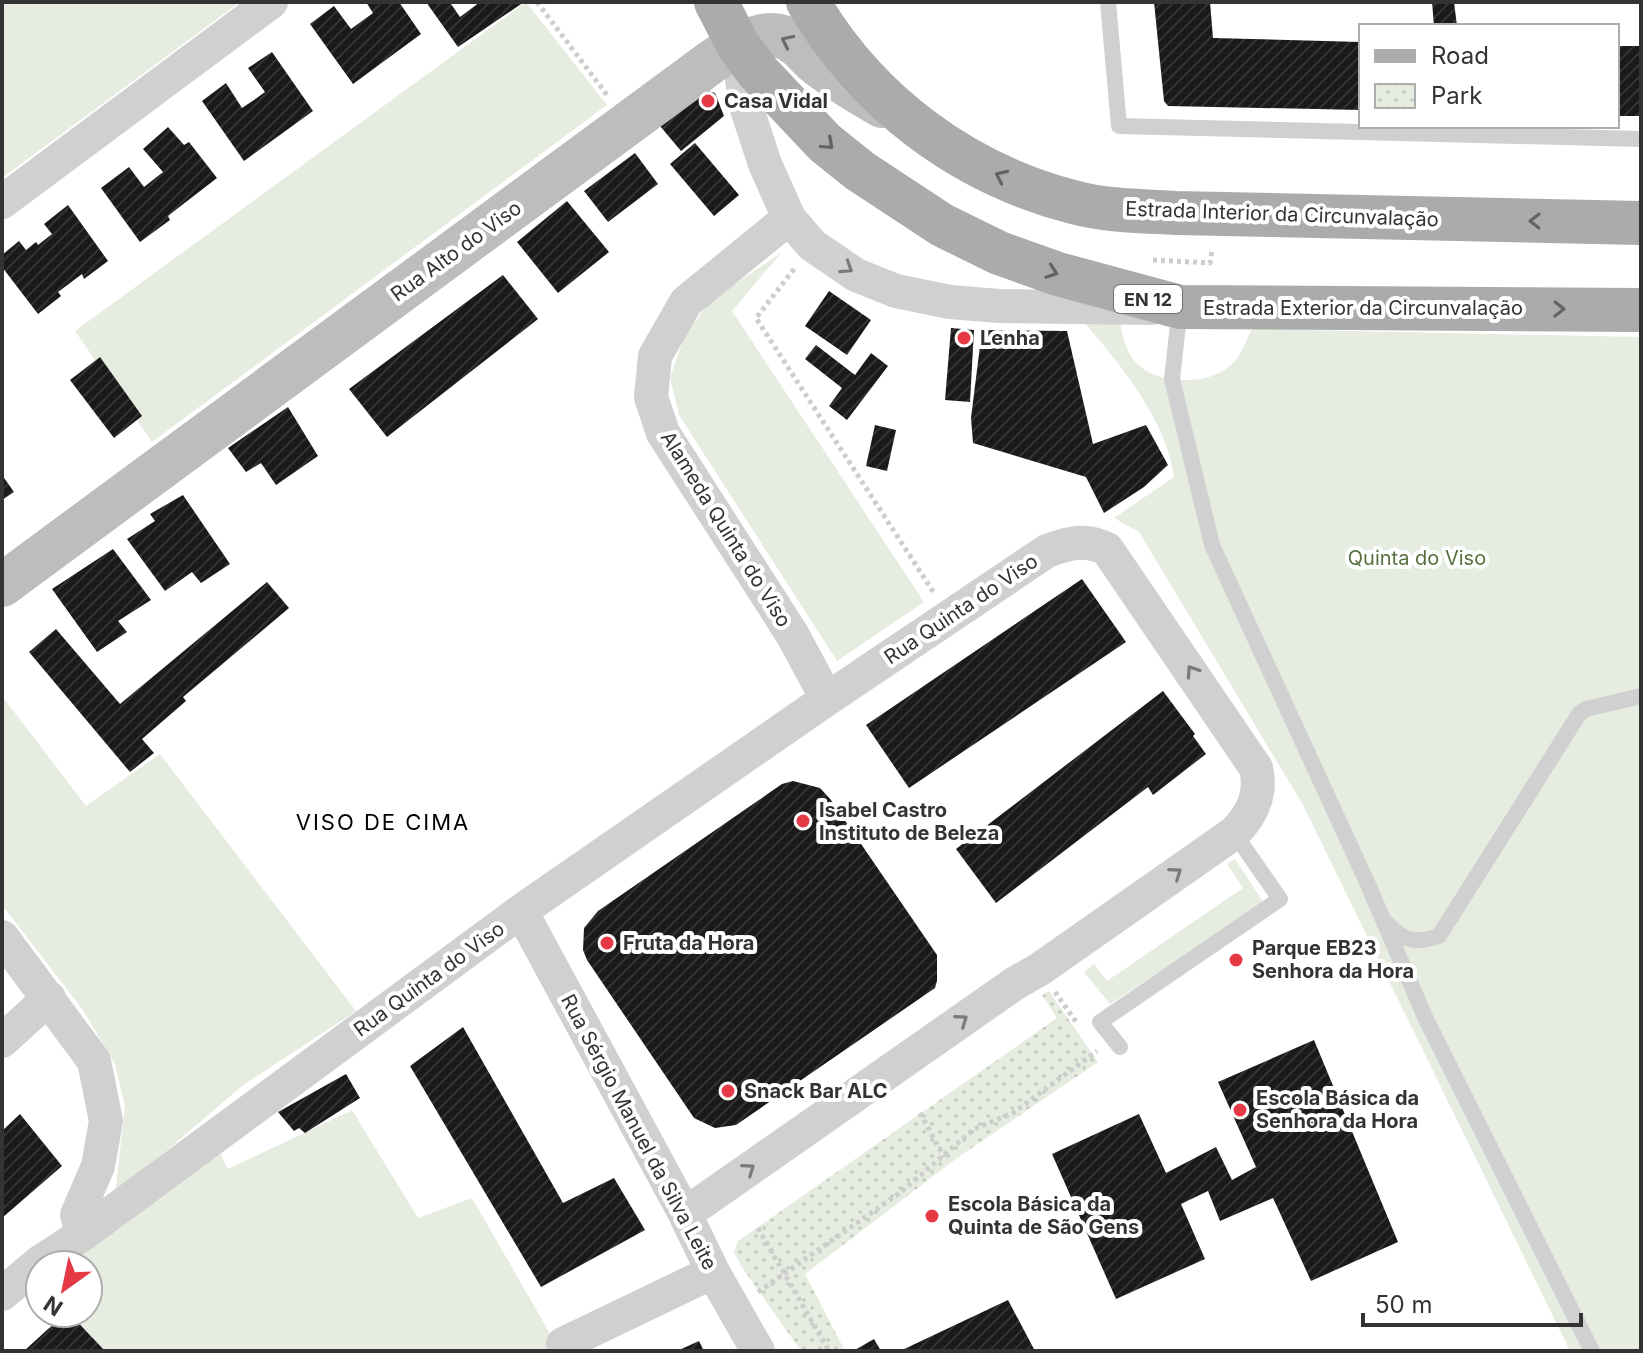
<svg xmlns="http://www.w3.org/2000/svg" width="1643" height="1353" viewBox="0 0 1643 1353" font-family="Inter,sans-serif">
<defs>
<pattern id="park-dots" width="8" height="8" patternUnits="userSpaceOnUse" patternTransform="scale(2)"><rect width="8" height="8" fill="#e6ecdf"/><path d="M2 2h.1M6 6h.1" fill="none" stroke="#c6cbc0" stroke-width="1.8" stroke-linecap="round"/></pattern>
<pattern id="building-hatch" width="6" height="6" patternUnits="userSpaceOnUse" patternTransform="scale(2)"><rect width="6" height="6" fill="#1a1a1a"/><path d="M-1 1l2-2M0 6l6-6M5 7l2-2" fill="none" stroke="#333"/></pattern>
</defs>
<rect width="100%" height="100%" fill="#fff"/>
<!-- green -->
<path fill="#e6ecdf" d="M2 2H240L2 178Z
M526 2 607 105 152 442 75 331Z
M781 253 732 311 924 602 837 661 679 415 670 378 684 336 711 300Z
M1082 320 1120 323C1123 339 1127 356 1141 367 1164 386 1214 385 1234 362 1242 353 1246 340 1252 329L1641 337V1351H1570L1303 805 1139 532 1114 518 1174 477C1167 421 1119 362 1082 320Z
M2 696 86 806 160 754 356 1011 242 1086 115 1195 125 1107 115 1064 83 1010 2 905Z
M1235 859 1264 903 1110 1004 1084 972 1094 964 1107 981 1243 888 1227 864Z
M352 1110 418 1218 472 1198 560 1351H105L69 1313H88V1265H64L217 1147 228 1169Z"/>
<!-- park -->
<path fill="url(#park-dots)" d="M1049 991 1098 1062 957 1158 805 1274 845 1351H801L741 1266 734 1252 738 1241 1057 1018 1042 995Z"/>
<!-- building -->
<path fill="url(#building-hatch)" d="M366 2H399L421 34 353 84 310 24 334 6 351 29 373 13Z
M426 2H454L451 4 460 17 480 2H524L458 47Z
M1154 2H1210L1213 38 1361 42V110L1168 106 1164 101Z
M1432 2H1454L1457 26H1434Z
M1617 46H1641V116H1617Z
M272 52 313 111 244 161 202 101 226 83 242 108 254 100 265 92 248 68Z
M703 90 715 93 724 116 681 151 660 126Z
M168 127 184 145 189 142 217 178 173 212 168 216 170 220 140 242 101 188 129 167 144 187 163 172 143 149Z
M695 143 739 195 714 216 670 164Z
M635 153 658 184 608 222 584 191Z
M567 201 609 252 558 293 517 242Z
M68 205 108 261 84 279 82 274 58 292 61 296 38 314 2 267V255L19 241 26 250 36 242 38 245 52 234 44 224Z
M503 275 538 319 387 437 349 389Z
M829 291 871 320 847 355 805 326Z
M951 328 974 330 970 402 945 400Z
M982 330 1067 331 1093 444 1146 425 1168 465 1144 487 1104 513 1086 477 973 443 971 418Z
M816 345 855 375 871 353 888 366 847 420 829 406 842 388 805 359Z
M100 357 142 416 114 438 70 380Z
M288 407 318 456 276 485 261 463 246 472 228 448Z
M875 425 896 430 887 471 866 466Z
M2 475 14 492 2 500Z
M183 495 230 564 201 583 192 572 165 591 127 539 155 521 150 514Z
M113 549 151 600 118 621 127 632 97 652 52 589Z
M1082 579 1126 642 909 788 866 725Z
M267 582 289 608 183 697 186 701 142 739 154 753 130 772 29 652 56 629 120 704Z
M1163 691 1195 734 1193 736 1206 754 1153 795 1148 787 996 903 956 849Z
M793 781 820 788 831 800 937 955V981L935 988 736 1125 715 1128 694 1118 587 960 583 950 584 928 598 911 782 784Z
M463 1027 563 1203 614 1178 645 1230 541 1287 410 1066Z
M1314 1040 1398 1242 1311 1281 1273 1198 1220 1221 1208 1191 1181 1204 1205 1259 1116 1299 1052 1154 1139 1114 1166 1173 1216 1147 1232 1180 1256 1167 1218 1082Z
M346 1074 360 1098 305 1133 299 1128 294 1131 278 1112Z
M20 1114 62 1166 2 1218V1131Z
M1008 1300 1035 1351H900Z
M69 1313 105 1351H24L48 1329Z
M874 1339 881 1351H853Z
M699 1341 704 1351H677Z"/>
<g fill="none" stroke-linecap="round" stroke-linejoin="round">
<!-- path -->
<path stroke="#cdcdcd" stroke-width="5" stroke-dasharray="4 4" stroke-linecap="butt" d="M537 2 607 95
M1153 260 1210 263 1212 250
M794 269 756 318 934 593
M1055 992 1077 1023
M920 1113 944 1157
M758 1228 829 1351
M758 1292 901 1192 974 1129 1013 1113 1097 1051"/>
<!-- lane -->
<path stroke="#d0d0d0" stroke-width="16" d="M1108 2 1119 126 1641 139
M1180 307 1172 379 1212 545 1366 880 1425 1017 1592 1351
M1388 924C1405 943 1417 943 1439 936L1579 714 1586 709 1641 696
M1120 1047 1100 1022 1280 899 1234 833"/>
<!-- street -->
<path stroke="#d0d0d0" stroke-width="34" d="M738 45 745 103 765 164 789 218 812 245 856 275 896 291 950 302 999 306 1152 308
M2 202 271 2
M789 218 686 302 655 356 651 397 663 433 792 634 827 699
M521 911 685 1214 713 1272 758 1351
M2 937 94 1061 106 1121 98 1166 77 1215 83 1234
M2 1041 49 998
M2 1294 40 1262 83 1234 521 911 827 699 1047 551C1069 543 1085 538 1107 549L1256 768C1262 794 1253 814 1234 833L1040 969 1014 984 685 1214
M563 1344 713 1272"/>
<!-- secondary -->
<path stroke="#bdbdbd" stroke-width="44" d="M2 585 714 60C737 46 768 23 794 43 803 49 809 58 817 64 837 80 860 93 882 106"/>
<!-- primary -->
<path stroke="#ababab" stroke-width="44" d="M716 2 738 45 758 72 825 143 860 171 942 225 999 253 1058 274 1180 307 1641 310
M808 2C866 101 961 173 1073 202 1106 211 1142 211 1176 213L1641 223"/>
</g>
<!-- one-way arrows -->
<defs><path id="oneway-chevron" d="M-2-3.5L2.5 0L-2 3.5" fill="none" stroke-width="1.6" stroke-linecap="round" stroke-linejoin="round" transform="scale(2)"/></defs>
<use stroke="#6a6a6a" href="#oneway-chevron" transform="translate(787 41) rotate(-154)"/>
<g stroke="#636363">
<use href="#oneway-chevron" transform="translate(828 144) rotate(42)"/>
<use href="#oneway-chevron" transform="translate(1001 176) rotate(-155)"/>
<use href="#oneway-chevron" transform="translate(1535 221) rotate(-179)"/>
<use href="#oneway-chevron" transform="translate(1052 272) rotate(19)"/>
<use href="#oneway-chevron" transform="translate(1559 309) rotate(1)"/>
</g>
<g stroke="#7a7a7a">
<use href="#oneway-chevron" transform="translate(847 268) rotate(33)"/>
<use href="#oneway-chevron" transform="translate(1192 671) rotate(-124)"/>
<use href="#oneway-chevron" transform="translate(1176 873) rotate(-35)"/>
<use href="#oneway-chevron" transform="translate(962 1020) rotate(-35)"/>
<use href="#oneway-chevron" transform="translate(749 1169) rotate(-35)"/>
</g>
<!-- markers -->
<g fill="#e63946" stroke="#fff" stroke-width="3">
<circle cx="708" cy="101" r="8"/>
<circle cx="964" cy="338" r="8"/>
<circle cx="803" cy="821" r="8"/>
<circle cx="607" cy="943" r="8"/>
<circle cx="1236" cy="960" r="8"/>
<circle cx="728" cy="1091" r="8"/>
<circle cx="1240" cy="1110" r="8"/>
<circle cx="932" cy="1216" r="8"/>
</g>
<g text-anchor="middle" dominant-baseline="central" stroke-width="8" stroke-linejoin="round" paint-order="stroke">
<!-- shield labels -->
<rect fill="#fff" stroke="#707070" stroke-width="2" x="1114" y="285" width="68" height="28" rx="6"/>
<g font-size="18" font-weight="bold" fill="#333">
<text x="1148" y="299">EN 12</text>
</g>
<!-- poi labels -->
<g font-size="20" font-weight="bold" fill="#333" stroke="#fff" text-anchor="start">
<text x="724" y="101">Casa Vidal</text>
<text x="980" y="338">Lenha</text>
<text x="819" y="810">Isabel Castro<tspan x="819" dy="23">Instituto de Beleza</tspan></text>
<text x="623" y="943">Fruta da Hora</text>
<text x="1252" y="948">Parque EB23<tspan x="1252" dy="23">Senhora da Hora</tspan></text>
<text x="744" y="1091">Snack Bar ALC</text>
<text x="1256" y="1098">Escola Básica da<tspan x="1256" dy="23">Senhora da Hora</tspan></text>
<text x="948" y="1204">Escola Básica da<tspan x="948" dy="23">Quinta de São Gens</tspan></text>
</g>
<!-- street labels -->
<g font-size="20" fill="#333" stroke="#fff">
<text transform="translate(1282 214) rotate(2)">Estrada Interior da Circunvalação</text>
<text transform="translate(456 251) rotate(-36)">Rua Alto do Viso</text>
<text x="1363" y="308">Estrada Exterior da Circunvalação</text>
<text transform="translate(726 529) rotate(58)">Alameda Quinta do Viso</text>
<text transform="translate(961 609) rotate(-34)">Rua Quinta do Viso</text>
<text transform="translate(429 979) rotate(-36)">Rua Quinta do Viso</text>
<text transform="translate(639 1132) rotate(62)">Rua Sérgio Manuel da Silva Leite</text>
</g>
<!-- park labels -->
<g font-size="20" fill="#56703f" stroke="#fff">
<text x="1417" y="558">Quinta do Viso</text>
</g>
<!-- neighbourhood labels -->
<g font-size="22" letter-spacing="2" fill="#000" stroke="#fff">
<text x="383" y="822">VISO DE CIMA</text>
</g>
</g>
<!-- border -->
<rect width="1643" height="1353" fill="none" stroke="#333333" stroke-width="8"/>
<!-- legend -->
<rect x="1359" y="24" width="260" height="104" fill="#ffffff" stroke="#adadad" stroke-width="2"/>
<rect x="1375" y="50" width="40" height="12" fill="#ababab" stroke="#adadad" stroke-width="2"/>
<text x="1431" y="64" font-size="24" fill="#333333">Road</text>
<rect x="1375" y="84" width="40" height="24" fill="url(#park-dots)" stroke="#adadad" stroke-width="2"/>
<text x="1431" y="104" font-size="24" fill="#333333">Park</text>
<!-- north arrow -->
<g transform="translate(64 1289) rotate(213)"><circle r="38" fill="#ffffff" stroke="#adadad" stroke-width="2"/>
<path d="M0-6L14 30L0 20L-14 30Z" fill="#e63946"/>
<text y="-12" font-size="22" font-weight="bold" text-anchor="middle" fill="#333333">N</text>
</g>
<!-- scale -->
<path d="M1363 1313v12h218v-12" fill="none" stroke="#333333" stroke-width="4"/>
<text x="1375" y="1313" font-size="24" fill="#333333" stroke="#ffffff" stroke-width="6" paint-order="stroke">50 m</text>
</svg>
